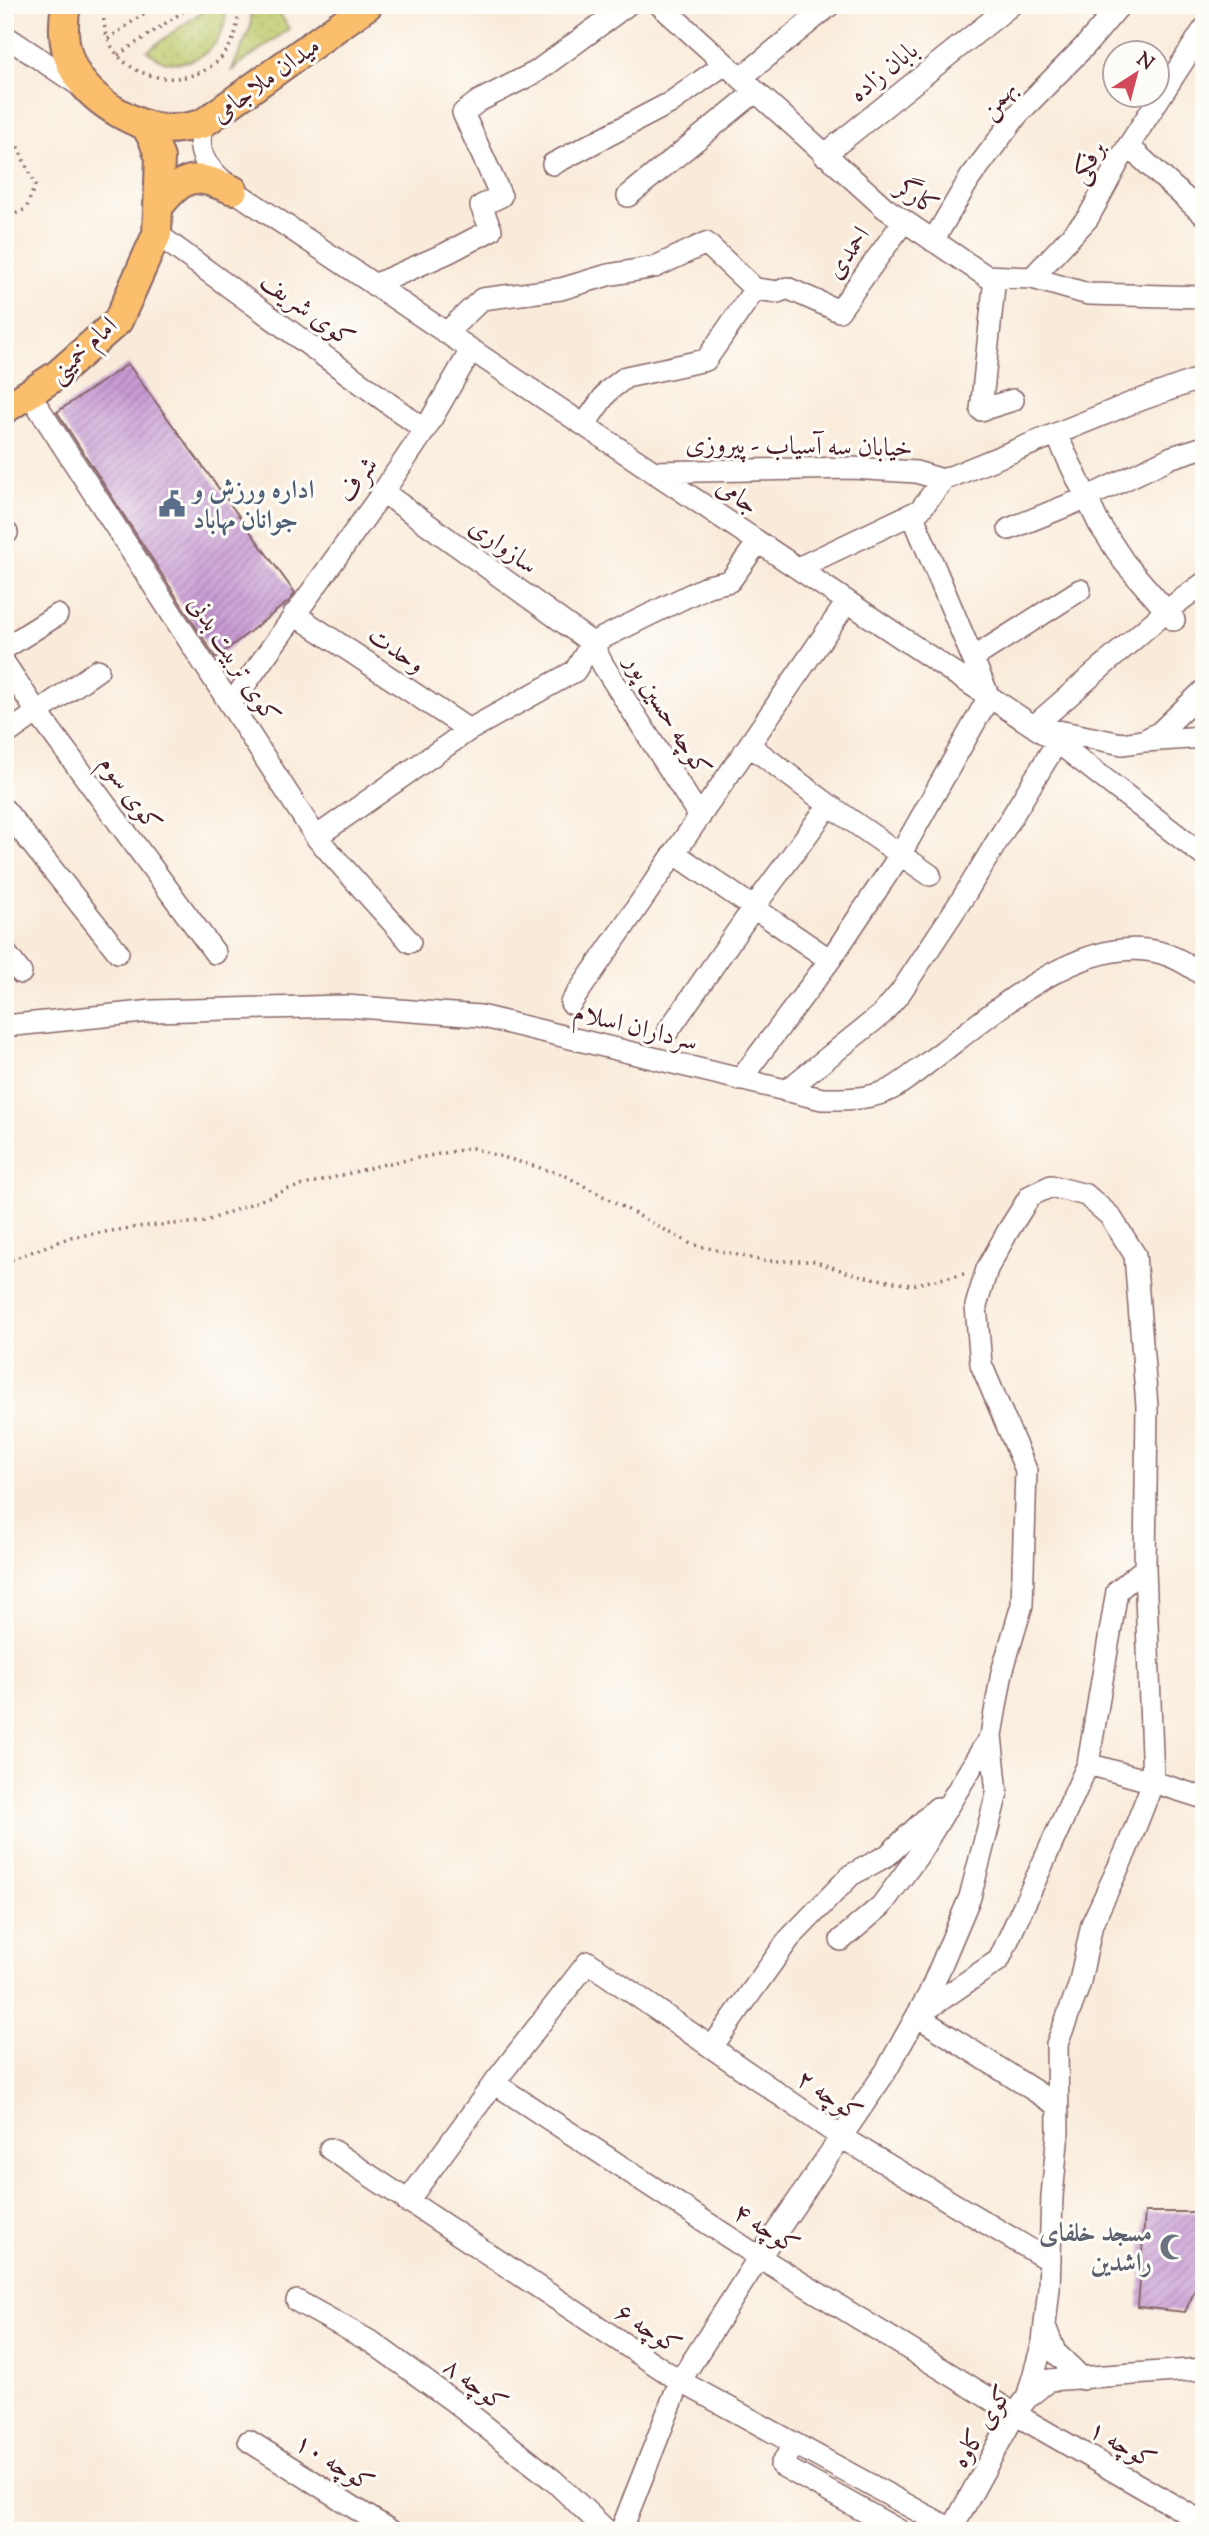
<svg xmlns="http://www.w3.org/2000/svg" width="1209" height="2536" viewBox="0 0 1209 2536" font-family="'Sorts Mill Goudy',Amiri,serif">
<defs>
<pattern id="grass-dots" width="8" height="8" patternUnits="userSpaceOnUse" patternTransform="scale(1.75)"><rect width="8" height="8" fill="#bdc96b"/><path d="M2 2h.1M6 6h.1" fill="none" stroke="#a4ac5d" stroke-width="1.8" stroke-linecap="round"/></pattern>
<pattern id="building-hatch" width="6" height="6" patternUnits="userSpaceOnUse" patternTransform="scale(1.75)"><rect width="6" height="6" fill="#c89bd4"/><path d="M-1 1l2-2M0 6l6-6M5 7l2-2" fill="none" stroke="#a47eac"/></pattern>
</defs>
<rect width="100%" height="100%" fill="#fdfcf7"/>
<filter id="ink" filterUnits="userSpaceOnUse"><feTurbulence type="fractalNoise" baseFrequency=".0143" numOctaves="2"/><feDisplacementMap in="SourceGraphic" scale="14" xChannelSelector="R" yChannelSelector="G"/><feConvolveMatrix kernelMatrix="1 2 1 2 8 2 1 2 1" color-interpolation-filters="sRGB"/></filter>
<filter id="wash" filterUnits="userSpaceOnUse"><feTurbulence type="fractalNoise" baseFrequency=".00686" numOctaves="4" result="noise"/><feDisplacementMap in="SourceGraphic" scale="28" xChannelSelector="R" yChannelSelector="G"/><feGaussianBlur stdDeviation="1.57" result="paint"/><feColorMatrix in="noise" values="0 0 0 0 0 0 0 0 0 0 0 0 0 0 0 0 0 1.4 0 .05"/><feComposite in="paint" operator="in"/></filter>
<g filter="url(#wash)">
<rect width="100%" height="100%" fill="#f9ebda"/>
<!-- grass -->
<path fill="url(#grass-dots)" stroke="#84744b" stroke-width="2" d="M211,5h14c6,33 -25,63 -58,57 -7,-1 -14,-7 -20,-11z
M251,5h24l14,24 -57,41 19,-44z"/>
<g id="blocks">
<!-- building -->
<path fill="url(#building-hatch)" d="M128,364l167,229 -6,8 -73,57 -159,-246z
M1145,2212h59v69h-5l-14,31 -47,-5z"/>
</g>
</g>
<g filter="url(#ink)">
<use href="#blocks" fill-opacity="0" stroke="#876668" stroke-width="2"/>
<g fill="none" stroke-linecap="round" stroke-linejoin="round">
<!-- minor casing -->
<g stroke="#876668" stroke-width="24">
<path id="minor" d="M5,5h1
M660,5l225,203 101,68 46,2 56,16 116,3
M5,36l77,51
M741,78l89,-73
M202,124c-7,35 7,45 31,66l824,552 147,114
M1128,146l76,69
M824,155l187,-150
M553,164l117,-61 55,-39
M628,196l127,-104
M157,234l268,196
M933,241l37,-63 48,-64 68,-69 34,-40
M995,277l-14,133 32,-10
M1032,278l56,-60 32,-59 84,-130
M374,285l73,-32 44,-23 -10,-24 20,-10 -38,-83 16,-12 57,-29 91,-67
M755,289l23,3 9,-4 52,23 65,-90
M446,333l36,-34 79,-10 47,-14 47,-8 51,-24 49,46 -49,71 -80,17 -18,14 -24,34
M29,393l287,444 94,105
M1056,434l43,90 25,38 50,58
M653,472l199,-4 64,4 27,8
M383,492l209,151 11,22 97,152
M1009,529l77,-31 86,-41 32,-10
M5,535l2,-2
M798,568l122,-58 23,-30 186,-76 75,-27
M294,614l175,116
M5,648l52,-33
M973,658l107,-68
M5,664l32,48 178,241
M231,704l152,-212 42,-62 46,-80
M1034,726l132,-115 38,-28
M1043,728l79,16 21,-3 17,-9 44,-42
M5,735l93,-65
M1145,741l59,-4
M829,805l101,70
M5,810l113,142
M316,837l153,-107 106,-59 17,-28 116,-57 22,-5 28,-39
M674,853l156,107 -90,120
M5,952l16,21
M830,960l70,-105 89,-158 -77,-183
M571,1003l178,-258
M5,1026l148,-15 192,-5 135,10 342,83c25,0 50,1 73,-12 16,-10 32,-24 47,-35 54,-42 132,-110 204,-102 22,2 41,13 58,26
M668,1031l86,-124 75,-102 -80,-60 98,-143
M786,1091l96,-77 18,-21 64,-97 93,-154
M841,1940l40,-34 36,-49 74,-122 11,-63 20,-67 4,-135 -45,-106 -5,-58 11,-37 21,-38 22,-35 21,-10 35,9 24,21 25,39 12,151 -2,162 8,214 -65,-18
M712,2047l77,-108 62,-64 37,-20 49,-47
M494,2083l265,174 256,157 189,109
M1057,2105l-140,-89 82,-56 89,-196 29,-173 28,-23
M330,2149l350,232 271,148
M407,2202l87,-119 94,-121 253,175 209,124
M297,2301l76,42 80,58 100,79 54,51
M1045,2326l10,26 28,27
M1027,2398l16,-56 6,-54 3,-92 6,-64 -1,-88 22,-58 13,-62 34,-73 27,-69 51,16
M249,2441l142,90
M794,2445l-13,20 119,66
M621,2531l59,-150 74,-116 132,-194 43,-77 41,-97 27,-104 -6,-58
M951,2531l64,-117 12,-16 22,-18 155,-11"/>
</g>
<!-- major casing -->
<g stroke="#876668" stroke-width="32">
<path id="major" d="M66,5c-9,50 11,84 53,108 14,8 29,15 46,16 13,0 25,-2 37,-5l166,-119
M160,205c27,-33 36,-30 73,-15
M5,409l52,-34 61,-54 39,-87 3,-76 -7,-19 -8,-14"/>
</g>
<!-- path -->
<path stroke="#876668" stroke-width="3.5" stroke-dasharray="2 5" stroke-linecap="butt" d="M104,5c-10,95 140,100 134,0
M108,39l48,-34
M118,55l75,-50
M5,130l11,13 19,42 -9,24 -21,9
M5,1262l66,-25 74,-11 59,-4 85,-33 96,-25 87,-16 92,27 127,69 72,17h50l43,14 55,10 53,-11"/>
<!-- minor -->
<use href="#minor" stroke="#fff" stroke-width="21"/>
<!-- major -->
<use href="#major" stroke="#fabe6d" stroke-width="28"/>
</g>
</g>
<!-- icons -->
<defs>
<g id="civic-bare" transform="scale(2.1)"><path d="M-.6-6.5H3V-4.5H.6V-3L4-1V1h2V6H-6V1h2V-1L-.6-3ZM-1.2 2.5V6h2.4V2.5Z" fill="#5c6f8a" stroke="#fdfcf7" stroke-width="2.5" paint-order="stroke"/></g>
<g id="mosque-bare" transform="scale(2.1)"><path d="M3.5-4.9A6 6 0 1 0 3.5 4.9A5 5 0 1 1 3.5-4.9Z" fill="#6b7280" stroke="#fdfcf7" stroke-width="2.5" paint-order="stroke"/></g>
</defs>
<g fill-rule="evenodd">
<use href="#civic-bare" x="172" y="504"/>
<use href="#mosque-bare" x="1173" y="2247"/>
</g>
<g text-anchor="middle" stroke-width="6" stroke-linejoin="round" paint-order="stroke">
<!-- street labels -->
<g font-size="26" fill="#4a1f2b" stroke="#fdfcf7">
<text transform="translate(883 71) rotate(-39)" y="9">بابان زاده</text>
<text transform="translate(265 79) rotate(-36)" y="9">میدان ملاجامی</text>
<text transform="translate(997 99) rotate(-50)" y="9">بهمن</text>
<text transform="translate(1087 162) rotate(-61)" y="9">برفکی</text>
<text transform="translate(918 196) rotate(35)" y="9">کارگر</text>
<text transform="translate(847 252) rotate(-55)" y="9">احمدی</text>
<text transform="translate(308 309) rotate(36)" y="9">کوی شریف</text>
<text transform="translate(82 349) rotate(-43)" y="9">امام خمینی</text>
<text transform="translate(799 445) rotate(1)" y="9">خیابان سه آسیاب - پیروزی</text>
<text transform="translate(357 479) rotate(-55)" y="9">شرف</text>
<text transform="translate(738 495) rotate(34)" y="9">جامی</text>
<text transform="translate(504 545) rotate(36)" y="9">سازواری</text>
<text transform="translate(397 649) rotate(34)" y="9">وحدت</text>
<text transform="translate(235 659) rotate(57)" y="9">کوی تربیت بدنی</text>
<text transform="translate(669 715) rotate(58)" y="9">کوچه حسین پور</text>
<text transform="translate(131 793) rotate(54)" y="9">کوی سوم</text>
<text transform="translate(636 1026) rotate(14)" y="9">سرداران اسلام</text>
<text transform="translate(830 2095) rotate(34)" y="9">کوچه ۲</text>
<text transform="translate(767 2228) rotate(33)" y="9">کوچه ۴</text>
<text transform="translate(649 2328) rotate(33)" y="9">کوچه ۶</text>
<text transform="translate(476 2384) rotate(37)" y="9">کوچه ۸</text>
<text transform="translate(981 2426) rotate(-58)" y="9">کوی کاوه</text>
<text transform="translate(1123 2444) rotate(30)" y="9">کوچه ۱</text>
<text transform="translate(335 2462) rotate(32)" y="9">کوچه ۱۰</text>
</g>
<!-- service labels -->
<g font-size="26" font-weight="bold" fill="#4e5e75" stroke="#fdfcf7" text-anchor="start">
<text x="193" y="498">اداره ورزش و<tspan x="193" dy="30">جوانان مهاباد</tspan></text>
</g>
<!-- worship labels -->
<g font-size="26" font-weight="bold" fill="#5b616d" stroke="#fdfcf7" text-anchor="end">
<text x="1152" y="2241">مسجد خلفای<tspan x="1152" dy="30">راشدین</tspan></text>
</g>
</g>
<!-- margin -->
<rect width="1209" height="2536" fill="none" stroke="#fdfcf7" stroke-width="28"/>
<!-- north arrow -->
<g transform="translate(1136 74) rotate(36)"><circle r="33" fill="#fdfcf7" stroke="#b5a4a5" stroke-width="2"/>
<path d="M0-5L12 26L0 18L-12 26Z" fill="#d1495b"/>
<text y="-10" font-size="19" font-weight="bold" text-anchor="middle" fill="#4a1f2b">N</text>
</g>
</svg>
